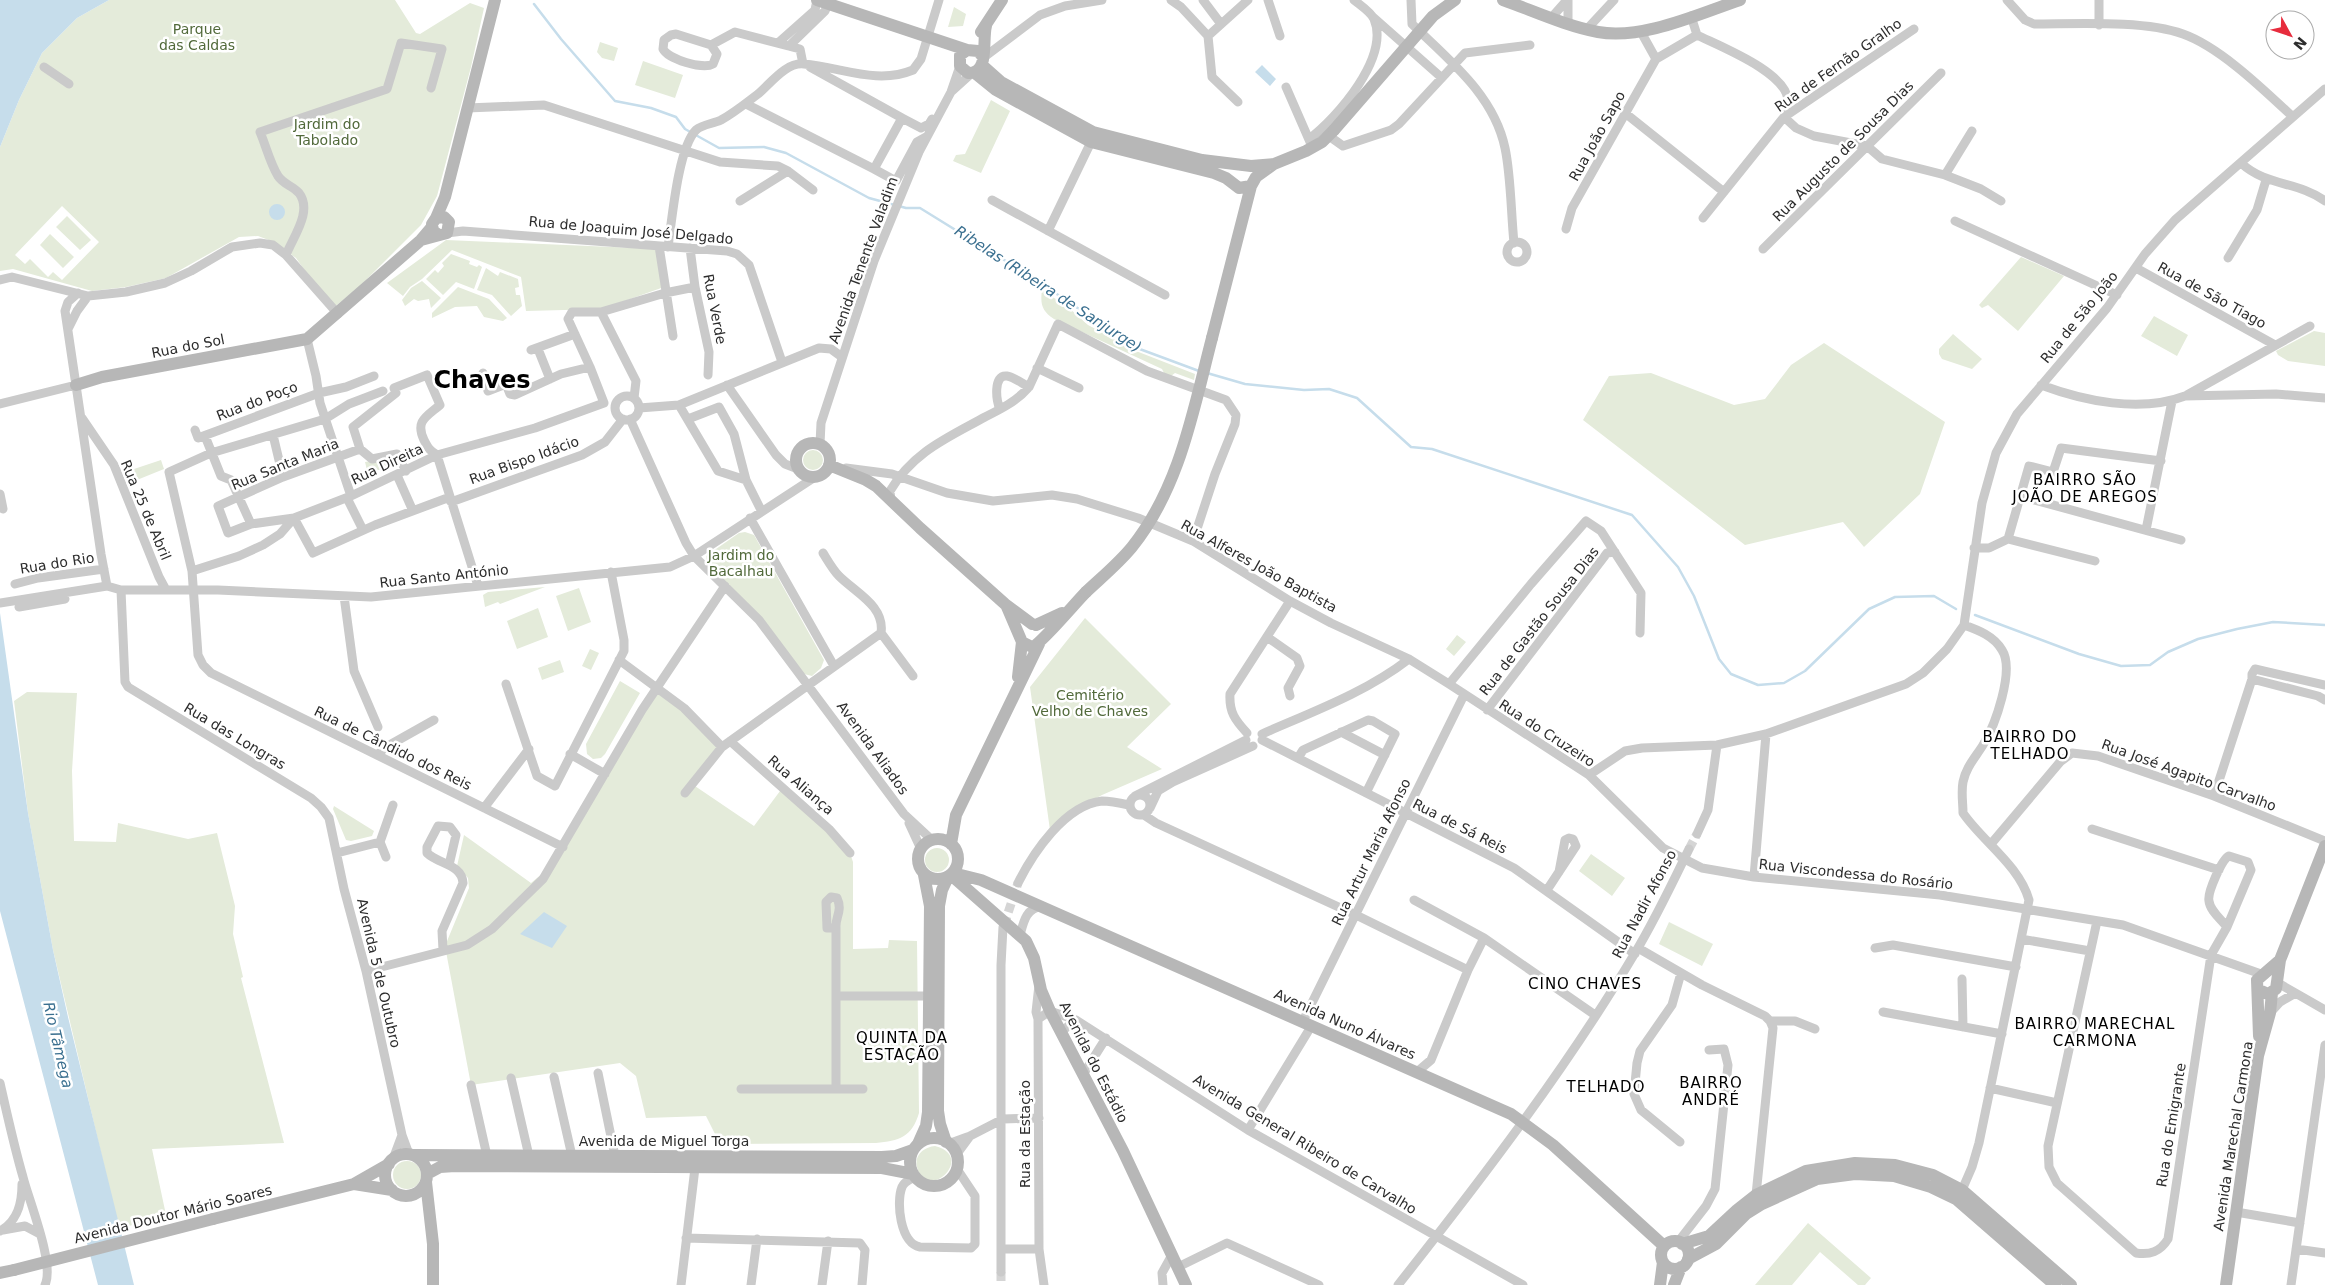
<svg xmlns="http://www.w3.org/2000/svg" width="2325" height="1285" viewBox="0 0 2325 1285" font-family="'DejaVu Sans',sans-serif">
<rect width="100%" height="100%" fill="#fff"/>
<!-- green -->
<path fill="#e4ebda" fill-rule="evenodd" d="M109,0h286l21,33 4,1 50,-31 14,5 -13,59 -34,129 -16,29 -61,61 -28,23 -36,-51 -22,-16 -16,-6 -19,1 -73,41 -40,9 -34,4 -79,-22 -13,2v-124l19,-47 23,-47 35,-35zM62,206l37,36 -37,38 -9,-8 -5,5 -18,-18 -5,5 -10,-9z
M954,7l12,7 -3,12 -15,1z
M600,42l18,6 -4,13 -12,-3 -5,-6z
M643,61l40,14 -8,23 -40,-13z
M991,100l19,11 -29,62 -28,-12 3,-6 9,-1z
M67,216l24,24 -11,10 -24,-23z
M50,234l24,23 -11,11 -23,-23z
M446,240l213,9 5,38 -62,22 -76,2 -5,-34 -69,-27 -30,29 -12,8 -7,9 -16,-13z
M451,254l19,7 -1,3 8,3 2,-2 3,2 -8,22 -18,-7 -13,13 -17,-16 9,-9 3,3 6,-7 -2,-3z
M2021,257l43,19 -46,55 -30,-26 -6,3 -3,-3z
M486,268l12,8 2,-4 18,7 1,8 -4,1 1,7h4l2,11 -11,10 -19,-21 -15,-5z
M422,281l19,17 -10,10 -2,-9 -11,2 -4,-2 -9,7 -3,-6 9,-12z
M458,287l31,12 18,19 -4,3 -19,-4 -7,-11 -22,1 -23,11v-5z
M1042,290l26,17 20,18 29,15 19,11 59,23 -1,6 -19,-7 -4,3 -7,-3 -2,-4 -108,-50c-12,-8 -14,-15 -12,-29z
M2154,316l34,19 -11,21 -36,-20z
M2314,331l11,2v33l-37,-5 -10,-6 -2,-4z
M1953,334l29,25 -10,10 -30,-10 -3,-5v-5z
M1824,343l121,79 -25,72 -56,53 -21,-25 -98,23 -162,-125 26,-44 42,-3 83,32 31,-6 26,-34z
M803 460a10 10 0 1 1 20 0a10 10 0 1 1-20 0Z
M387,458l2,8 -21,8 -3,-12z
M161,460l3,9 -32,13 -3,-6 5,-7z
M745,532l9,3 70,125 -3,8 -9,8 -8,-2 -97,-108 -1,-10 33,-23z
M545,587l-45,17 -2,-2 -13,5 -2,-12 5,-3z
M579,588l12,34 -23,9 -12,-35z
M538,608l10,29 -31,12 -10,-28z
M1085,618l86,86 -44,43 35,22 -60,26 -31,17 -21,18 -20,-143z
M1457,635l9,7 -12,14 -8,-7z
M590,649l9,4 -8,17 -9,-4z
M560,660l4,12 -22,8 -4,-12z
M620,681l20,12 -35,61 -4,4 -8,1 -6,-5 -1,-10z
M658,688l61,56 -27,40 62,42 29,-39 67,66 3,9v87l35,-1 1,-8 28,1 2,172c-7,24 -20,28 -43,30l-156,1 -14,-28 -60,2 -10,-42 -16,-13 -149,22 -26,-139 24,-58 -1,-10 -11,-12 7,-31 67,48 25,-21z
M27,692l50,1 -5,78 2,70 42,1 2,-19 70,16 29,-6 18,73 -2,28 10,43 -2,1 43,165 -132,6 14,66 -47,14 -66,-279 -25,-137 -14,-112z
M334,806l40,25 -2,5 -21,5 -5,-1 -13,-31z
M925 860a12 12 0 1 1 24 0a12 12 0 1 1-24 0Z
M1591,854l34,24 -13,18 -33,-25z
M1669,922l44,22 -11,22 -43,-22z
M935,1146c42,11 -9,58 -18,21 -3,-12 7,-20 18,-21z
M393 1175a14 14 0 1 1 28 0a14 14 0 1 1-28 0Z
M1808,1223l63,55 -6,7h-7l-38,-33 -28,33h-37z"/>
<!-- water -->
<path fill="#c6ddeb" d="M0,0h109l-32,18 -35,35 -23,47 -19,47z
M1262,65l14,14 -6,7 -15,-14z
M269 212a8 8 0 1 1 16 0a8 8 0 1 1-16 0Z
M0,613l28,200 25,137 15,67 66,268h-36l-98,-374z
M544,912l23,14 -15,22 -32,-14z"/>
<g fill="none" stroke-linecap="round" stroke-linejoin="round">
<!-- stream -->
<path stroke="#c6ddeb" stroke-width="2.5" d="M534,4l27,35 54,62 36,7 25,9 9,12 34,19 45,-1 22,6 83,45 37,10h14l110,68 107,72 62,23
M1207,373l38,11 59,6 25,-1 28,9 54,49 21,2 200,66 46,52 16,29 25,63 12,15 27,11 26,-2 21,-12 64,-62 26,-12 39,-1 22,13
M1975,615l104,39 42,12 29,-1 18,-13 30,-13 39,-10 36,-7 52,3"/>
<!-- street-tunnel -->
<path stroke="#d5d5d5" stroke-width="9" stroke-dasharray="9 4.5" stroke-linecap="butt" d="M1689,849l8,-15
M1004,925l14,-42
M1001,1272v13"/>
<!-- street -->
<path stroke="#cacaca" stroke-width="9" d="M1171,0l10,7 27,29
M1203,0l18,24
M1268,0l12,36
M1411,0l1,24c37,36 82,71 93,124 6,28 6,66 9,95
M2007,0l18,20 9,4c42,0 110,-4 149,10 37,13 81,56 110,83
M1691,16l6,19c22,11 92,38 91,67 0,5 -3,11 -4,15l12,11 18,8 53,10 15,13 63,16 36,14 20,12
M1373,17l69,61
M1552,17l15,-17
M1568,23v-23
M2099,25v-25
M1587,29l27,-29
M1641,32l15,27 41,-24
M676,34l35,11 6,9 -4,10c-10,6 -45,-5 -50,-15l1,-9 7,-5z
M1208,36l4,41 26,25
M1208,36l40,-36
M779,42l36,-32 2,-10
M711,45l24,-13 65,17 3,15
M789,46l36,-35 3,-7
M983,58l57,-43 25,-9 37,-6
M44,67l25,17
M810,67l92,51
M1286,87l24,55
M951,92l21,-19
M746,104l128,65
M467,108l77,-3 176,57 58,4 10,5 25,19
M1625,113l99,79
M1329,136l14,10 48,-16 8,-6 66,-71 65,-8
M926,137l-9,5 -21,39 -22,-12 28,-51 19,10 8,-4 3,-5
M1309,139c29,-22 81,-82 65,-120 -3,-7 -14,-14 -20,-19
M2241,163c26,24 57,18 84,38
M1945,175l27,-44
M992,200l173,95
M740,201l48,-30
M1703,218l81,-101 130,-88
M1955,221l162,74
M1566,229l6,-21 84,-149
M1048,231l43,-89
M447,233l16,-2 264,20 10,3 12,11 33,97
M1507 252a10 10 0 1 1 20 0a10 10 0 1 1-20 0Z
M659,246l14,90
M668,247c4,-27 10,-99 28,-117 7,-6 17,-6 25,-10 13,-7 25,-17 37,-26 13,-11 28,-32 46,-30 37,3 73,21 109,6l8,-11 18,-59
M690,248l5,39 14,65 -1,23
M1763,249l178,-176
M286,255c7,-18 27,-44 13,-62 -6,-7 -16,-9 -21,-17 -8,-13 -12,-30 -18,-44l127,-43 14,-46 41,6 -11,39
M2228,258l29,-48 9,-30
M2136,268l139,77
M0,280l12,-3 76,19 38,-4 39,-9 26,-12 41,-24 28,-4 13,2 13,10 52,59
M78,293l-10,9 -3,9 36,243 6,32
M601,312l35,69 -2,17
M68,329l9,-18 11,-15
M307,339l9,37 4,27 31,93
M538,349l12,30
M531,350l44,-16
M1037,368l42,20
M483,373l5,18 18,-7 4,10 5,1 46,-21 29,-7
M727,385l49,70 9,9 13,5
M2041,385c43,16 99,28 144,11l91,-2 49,4
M383,391l-34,13 -24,15 -114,34 -42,19 23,99 6,84 5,10 8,8 352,174
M2187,395l123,-69
M615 408a12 12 0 1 1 24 0a12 12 0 1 1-24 0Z
M604,403l-14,-36 -22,-48 4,-7h29l64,-19 30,-6
M0,404l76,-19
M679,405l39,66 28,9
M639,408l40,-3 140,-57 12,1 11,8
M1000,409c-4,-7 -7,-35 7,-33 7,1 16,8 22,11
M82,418l32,47 45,112 7,13
M630,419l56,124 8,13 65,64 145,194 28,26
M688,419l31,-12 15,27 12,46 15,30
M195,430l3,8 121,-45 27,-6 28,-11
M273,435l10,42
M205,436l16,40 10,4 20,44
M820,444l1,-21 53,-162 45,-109 32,-60 9,-26
M360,449l-7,-22 43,-34 -2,-5 33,-13 13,30c-14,12 -25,16 -16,35 4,8 6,11 13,15l41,131
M846,468l46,6 55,19 46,8 59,-6 25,4 61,19 55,23 97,60 41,22 78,36 40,25 140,91 74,73 39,20 52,9 186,18 183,30 138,49
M406,471l-9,-17 -25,5 -12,-10 -77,28 -65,29 10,27 23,-9 43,-6 19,35 62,-28 75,-28
M397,475l16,36
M0,494l3,15
M2020,496l161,44
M347,498l16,32
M891,501l-1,-10c23,-39 57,-53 95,-74 16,-8 32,-16 44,-30l29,-63 89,47 79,29 10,15 -1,9 -20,50 -22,67
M451,502l131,-47 23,-13 18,-23
M750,518l84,148
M2146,530l26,-129
M2008,539l87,22
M1974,548h15l19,-9 21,-73 24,6 8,-24 100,13
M823,553c5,8 10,17 16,23 17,17 46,30 42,57
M192,571l47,-15 24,-11 17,-11 14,-16 57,-22 86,-41 98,-27 69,-25
M15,584l23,-6 66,-9
M121,590l4,92 3,5 183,111 10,9 8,11 15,71 22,82 36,164 7,19
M344,596l10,75 24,56
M0,603l107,-17 14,4h97l153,7 299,-30 24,-11 121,-79
M19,607l46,-8
M881,633l32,43
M1267,637l30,21 3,8 -12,22 2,8
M619,660l65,48 38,39
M506,684l31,92 18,10 69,-135v-11l-13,-68
M1449,684l82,-100 55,-63 15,10 40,62 -1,40
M2325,685l-70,-16 -3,5v5l66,17 7,4
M1487,710l120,-157 8,-1
M1341,732l44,23
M1247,733c-12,-13 -18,-21 -17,-39l60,-93
M1262,734c50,-22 103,-41 147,-75
M1262,740l252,128 121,86
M730,741l99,88 21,24
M570,754l35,20
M377,755l9,-8 48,-27
M1298,758l5,-8 65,-30 5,1 22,13 -29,59
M1589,775l36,-24 17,-3 75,-3 49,-11 140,-50 17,-11 24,-24 17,-24 18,-122 14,-50 21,-39 90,-106 38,-54 30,-34 150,-131
M685,793l37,-46 159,-114
M1130 805a10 10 0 1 1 20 0a10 10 0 1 1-20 0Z
M1135,796l111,-56
M2214,796l38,-117
M484,808l45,-59
M1150,808l8,-17 15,-9 80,-36
M1144,815l12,8 200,92 112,55
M909,823l12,26
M2092,829l127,41
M1697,834l11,-24 9,-65
M380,842l6,15
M1991,844l69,-82 12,-9 26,3 116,40 111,45
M337,853l43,-11 13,-37
M1754,877l12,-143
M1018,883c15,-30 47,-78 84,-82 9,0 18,2 27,4
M1547,890l29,-44 -3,-7 -4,-1 -4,2 -6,32
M1414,900l70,38 111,77
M2097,921l-49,225 1,21 8,16 79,70c14,2 24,-1 32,-14l43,-284 16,-28 24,-57 -3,-8 -19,-6c-7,3 -22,37 -20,45 1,10 12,18 18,26
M836,928h-9l-1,-26 5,-5 6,1c6,13 -2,19 -1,30v161
M1020,935c4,-15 6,-26 22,-29
M2021,939l69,12
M1638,948l64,37 63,31 5,5h25l20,8
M1875,948l18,-3 123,22
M443,950l-1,-19 21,-48c-1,-19 -25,-19 -36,-30v-6l11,-21 12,1 6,8 -7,30
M366,971l101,-26 25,-16 51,-50 99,-169 83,-124
M1962,979l1,48
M2278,983l47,27
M1039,985l-3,27 2,7 1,230
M836,996h93
M1883,1012l119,22
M2270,1013l10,-11 12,-7
M1038,1019l12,-8 26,9 172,110 275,155
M1303,1021l161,-326
M1062,1031l14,-11
M1417,1072l14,-12 37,-90 16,-32
M598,1073l17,83
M1084,1073l22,-35
M554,1077l18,79
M511,1078l18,78
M0,1083c7,31 14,63 23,94 6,24 32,87 22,108
M471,1085l16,71
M1990,1088l67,15
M741,1089h122
M1248,1130l64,-105
M1680,1142l-39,-32 -7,-16 3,-31 3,-12 32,-46 9,-32
M948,1144l22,-8 33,-17 36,-1
M956,1155l14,-19
M393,1159l9,-24
M914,1177c-5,3 -10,5 -12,10 -6,15 -2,56 18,60l51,1 4,-4v-48l-18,-27
M1962,1190l10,-23 7,-24 50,-243c-10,-35 -46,-58 -66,-87 0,-10 -2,-21 0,-31 3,-15 12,-24 20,-37 12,-19 32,-75 19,-95 -8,-14 -24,-20 -38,-25
M1756,1195l17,-167 -3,-7
M2236,1212l64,11
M3,1230l22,-4 15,8
M0,1231c18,-10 22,-28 22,-47
M686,1238l174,5 5,7 -3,35
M1678,1242l28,-36 9,-17 13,-124 -4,-16 -15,1
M1001,1249h38l5,36
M2296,1249l29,4
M1178,1267l49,-24 92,42
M1001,1272v-307l2,-38
M681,1285l14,-117
M751,1285l6,-46
M822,1285l6,-44
M1163,1285l-1,-12 10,-18
M1398,1285c83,-105 168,-216 237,-332 20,-33 37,-69 54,-104
M2291,1285l34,-240"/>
<!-- secondary -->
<path stroke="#b7b7b7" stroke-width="12" d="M817,0l150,50
M1503,0c31,11 63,26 95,32 45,8 100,-18 142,-32
M981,32l21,-32
M983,57l-5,-6 -11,-1 -7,5v11l8,7c22,1 14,-32 18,-47
M983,66l18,16 92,50 109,28 49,6 23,-2 32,-13 16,-9 12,-12
M975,73l21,17 95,52 123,31 12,5 13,10 12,-2 5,-9 18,-13
M436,218l9,-21 50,-197
M421,240l26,-7 2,-11 -5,-5 -8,1 -4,6 1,7 6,4
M1212,338l39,-152
M76,385l26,-8 205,-38 114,-99 11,-13
M796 460a17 17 0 1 1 34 0a17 17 0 1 1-34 0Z
M829,465l37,15 10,6 44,42 85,76 27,20
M1007,607l15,35 10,5c8,-2 44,-45 54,-55
M1036,625l26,-12
M1018,677l4,-35
M918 859a20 20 0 1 1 40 0a20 20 0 1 1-40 0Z
M951,844l5,-29 83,-171
M953,873l28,7 530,234 42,31 111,101
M951,875l75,66 8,17 7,32 9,21 73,140 63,134
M2259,990l9,4 8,-5 4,-29 45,-114
M2259,1036l-2,-56 23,-20
M910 1162a24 24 0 1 1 48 0a24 24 0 1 1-48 0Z
M946,1142l-6,-18 -2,-13 1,-205 3,-16 6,-13
M918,1144l8,-18 2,-14 2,-206 -6,-31
M385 1175a21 21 0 1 1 42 0a21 21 0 1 1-42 0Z
M414,1155l468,2 14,-1 17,-6
M427,1174l13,-7 15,-1 427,2 31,6
M426,1182l7,62v41
M354,1184l38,6
M213,1219l141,-35 35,-20
M1661 1255a14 14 0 1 1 28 0a14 14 0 1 1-28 0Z
M1682,1244l27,-8 28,-26 19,-15 50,-24 49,-8 40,2 38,10 29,15 109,95
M1688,1259l28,-15 30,-30 16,-10 55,-25 38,-5 39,2 37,11 25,12 99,86
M0,1273l14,-3
M1660,1285l3,-23
M1674,1285l7,-18
M2226,1285l32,-229 12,-43 2,-20"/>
<!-- secondary-bridge -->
<path stroke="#b7b7b7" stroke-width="12" d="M1334,130l99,-114 22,-16
M1086,592c16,-15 33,-29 46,-45 48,-60 61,-136 80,-209
M14,1270l199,-51"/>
</g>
<g text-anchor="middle" stroke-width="5" stroke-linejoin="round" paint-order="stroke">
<!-- park labels -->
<g font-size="14" fill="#51693a" stroke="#fff">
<text x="197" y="34">Parque<tspan x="197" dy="16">das Caldas</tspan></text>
<text x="327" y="129">Jardim do<tspan x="327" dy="16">Tabolado</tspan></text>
<text x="741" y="560">Jardim do<tspan x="741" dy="16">Bacalhau</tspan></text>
<text x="1090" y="700">Cemitério<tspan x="1090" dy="16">Velho de Chaves</tspan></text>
</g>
<!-- street labels -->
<g font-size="14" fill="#2d2d2d" stroke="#fff">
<text transform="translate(1838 65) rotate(-35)" y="5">Rua de Fernão Gralho</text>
<text transform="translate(1597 136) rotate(-61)" y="5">Rua João Sapo</text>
<text transform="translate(1843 151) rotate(-45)" y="5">Rua Augusto de Sousa Dias</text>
<text transform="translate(631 230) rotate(5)" y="5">Rua de Joaquim José Delgado</text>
<text transform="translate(863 260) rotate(-70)" y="5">Avenida Tenente Valadim</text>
<text transform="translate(2212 295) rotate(29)" y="5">Rua de São Tiago</text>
<text transform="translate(715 309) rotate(79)" y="5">Rua Verde</text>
<text transform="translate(2079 317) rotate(-51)" y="5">Rua de São João</text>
<text transform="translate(188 346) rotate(-11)" y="5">Rua do Sol</text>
<text transform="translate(257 401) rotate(-21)" y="5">Rua do Poço</text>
<text transform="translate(524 460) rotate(-20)" y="5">Rua Bispo Idácio</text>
<text transform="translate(285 464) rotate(-22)" y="5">Rua Santa Maria</text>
<text transform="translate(387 464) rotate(-25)" y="5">Rua Direita</text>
<text transform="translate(146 510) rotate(67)" y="5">Rua 25 de Abril</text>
<text transform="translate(57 563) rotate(-9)" y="5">Rua do Rio</text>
<text transform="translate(1259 566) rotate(29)" y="5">Rua Alferes João Baptista</text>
<text transform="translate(444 576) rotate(-6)" y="5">Rua Santo António</text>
<text transform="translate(1539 621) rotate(-52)" y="5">Rua de Gastão Sousa Dias</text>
<text transform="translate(1547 733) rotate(33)" y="5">Rua do Cruzeiro</text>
<text transform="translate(235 736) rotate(31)" y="5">Rua das Longras</text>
<text transform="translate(393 748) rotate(26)" y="5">Rua de Cândido dos Reis</text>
<text transform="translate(873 748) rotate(54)" y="5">Avenida Aliados</text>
<text transform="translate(2189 775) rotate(20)" y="5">Rua José Agapito Carvalho</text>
<text transform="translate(801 785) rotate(41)" y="5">Rua Aliança</text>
<text transform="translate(1460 826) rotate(27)" y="5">Rua de Sá Reis</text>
<text transform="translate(1371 852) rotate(-64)" y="5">Rua Artur Maria Afonso</text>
<text transform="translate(1856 874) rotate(6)" y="5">Rua Viscondessa do Rosário</text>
<text transform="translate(1644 904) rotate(-62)" y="5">Rua Nadir Afonso</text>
<text transform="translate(379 973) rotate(77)" y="5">Avenida 5 de Outubro</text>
<text transform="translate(1345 1024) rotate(24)" y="5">Avenida Nuno Álvares</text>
<text transform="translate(1094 1062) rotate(63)" y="5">Avenida do Estádio</text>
<text transform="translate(2171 1125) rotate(-81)" y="5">Rua do Emigrante</text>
<text transform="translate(1025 1134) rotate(-90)" y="5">Rua da Estação</text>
<text transform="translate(2233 1136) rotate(-81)" y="5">Avenida Marechal Carmona</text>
<text x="664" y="1146">Avenida de Miguel Torga</text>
<text transform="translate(1305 1144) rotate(31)" y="5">Avenida General Ribeiro de Carvalho</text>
<text transform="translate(173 1214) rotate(-14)" y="5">Avenida Doutor Mário Soares</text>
</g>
<!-- water labels -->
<g font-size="15" font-style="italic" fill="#3b7090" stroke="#fff">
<text transform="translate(1048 289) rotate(33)" y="5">Ribelas (Ribeira de Sanjurge)</text>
<text transform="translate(58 1045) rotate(77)" y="5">Rio Tâmega</text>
</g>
<!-- neighbourhood labels -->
<g font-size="15" letter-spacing="1" fill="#000" stroke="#fff">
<text x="2085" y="485">BAIRRO SÃO<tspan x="2085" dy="17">JOÃO DE AREGOS</tspan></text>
<text x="2030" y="742">BAIRRO DO<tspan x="2030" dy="17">TELHADO</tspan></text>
<text x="1585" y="989">CINO CHAVES</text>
<text x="2095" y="1029">BAIRRO MARECHAL<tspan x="2095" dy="17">CARMONA</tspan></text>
<text x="902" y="1043">QUINTA DA<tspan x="902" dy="17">ESTAÇÃO</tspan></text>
<text x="1711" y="1088">BAIRRO<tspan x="1711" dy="17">ANDRÉ</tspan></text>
<text x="1606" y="1092">TELHADO</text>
</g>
<!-- town labels -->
<g font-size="24" font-weight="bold" fill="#000" stroke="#fff">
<text x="482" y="388">Chaves</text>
</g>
</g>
<!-- north arrow -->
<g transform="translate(2290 35) rotate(130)"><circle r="24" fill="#ffffff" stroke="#ababab"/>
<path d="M0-4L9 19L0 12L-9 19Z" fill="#e72c3d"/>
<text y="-8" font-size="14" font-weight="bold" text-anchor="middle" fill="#2d2d2d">N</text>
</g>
</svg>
